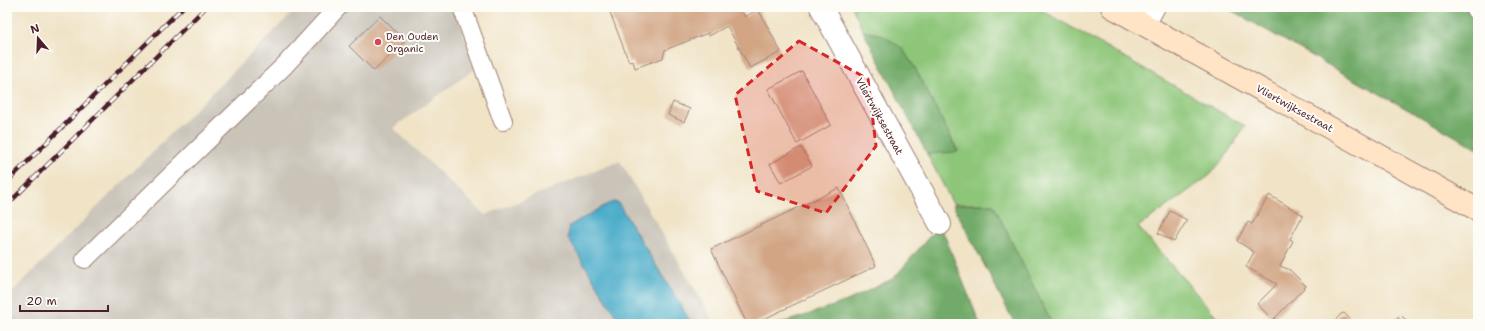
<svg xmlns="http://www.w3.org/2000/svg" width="1485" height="331" viewBox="0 0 1485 331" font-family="'Shantell Sans',sans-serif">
<rect width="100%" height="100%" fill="#fdfcf7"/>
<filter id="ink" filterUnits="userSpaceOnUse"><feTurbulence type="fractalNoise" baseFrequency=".025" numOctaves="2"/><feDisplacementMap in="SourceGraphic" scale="8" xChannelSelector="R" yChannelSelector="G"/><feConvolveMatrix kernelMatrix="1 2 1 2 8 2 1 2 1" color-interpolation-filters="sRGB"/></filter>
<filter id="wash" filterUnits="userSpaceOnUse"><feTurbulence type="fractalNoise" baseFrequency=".012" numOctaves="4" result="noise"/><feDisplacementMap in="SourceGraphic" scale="16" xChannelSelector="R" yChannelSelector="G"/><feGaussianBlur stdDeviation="0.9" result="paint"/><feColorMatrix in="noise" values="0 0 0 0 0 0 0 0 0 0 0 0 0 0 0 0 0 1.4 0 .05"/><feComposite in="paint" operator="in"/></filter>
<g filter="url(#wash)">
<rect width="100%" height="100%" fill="#f0e3c6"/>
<!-- industrial -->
<path fill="#c9c3b8" d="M298,7h157l20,62 -82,59 92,87 135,-54 95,163h-708v-27z"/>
<!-- green -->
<path fill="#8ec679" stroke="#6c7252" d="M852,7h184l209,119 -20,31 -16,19 -71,51 79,90 -9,7h-156l-59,-120h-40l-26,-50 31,-3 -43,-83 -13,-20 -20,-13 -19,-4z"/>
<!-- forest -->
<path fill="#72ab69" stroke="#5e654a" d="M1225,7h253v142z
M863,31l19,4 20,13 13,20 43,84 -31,2z
M993,204l59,120h-37l-62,-119z
M940,224l40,100h-203l24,-7 46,-16 47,-23z"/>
<!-- water -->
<path fill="#49acc9" stroke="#4a667a" d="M614,202l4,1 74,121h-71l-53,-86 1,-12 39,-22z"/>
<g id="blocks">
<!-- building -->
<path fill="#d2a685" d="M608,7h131l6,10 13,-8 23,43 -31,16 -23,-42 -18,10 -1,-3 -43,17 -2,8 -28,10 -2,-7 -4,1z
M380,16l25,25 -31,30 -25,-25z
M802,71l29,54 -34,19 -29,-55z
M673,102l17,7 -6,13 -16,-7z
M801,147l11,19 -31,17 -11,-19z
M839,188l37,78 -123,58h-6l-36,-75z
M1269,195l34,20 -13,24 3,2 -13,25 10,4 16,16 -33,34 -16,-16 20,-20 -31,-17 8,-15 -17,-11 11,-19 4,2z
M1170,211l17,9 -13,22 -16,-9z
M1344,313l11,11h-23l9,-10z
M1401,315l9,9h-18z"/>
</g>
</g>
<g filter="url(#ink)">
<use href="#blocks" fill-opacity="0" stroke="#9d8178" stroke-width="1"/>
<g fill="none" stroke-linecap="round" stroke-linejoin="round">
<!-- lane casing -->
<g stroke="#9d8178" stroke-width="20">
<path id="lane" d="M462,7l41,114
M1146,25l10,-18
M85,259l200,-194 53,-58"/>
</g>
<!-- street casing -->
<g stroke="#9d8178" stroke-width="24">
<path id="street" d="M821,7l119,217
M1476,7l2,3"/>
</g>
<!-- secondary casing -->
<g stroke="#9d8178" stroke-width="24">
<path id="secondary" d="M1112,7l366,203"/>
</g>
<!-- lane -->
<use href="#lane" stroke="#fff" stroke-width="18"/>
<!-- street -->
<use href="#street" stroke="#fff" stroke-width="22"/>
<!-- secondary -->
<use href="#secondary" stroke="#ffe4c6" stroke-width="22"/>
<!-- rail casing -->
<g stroke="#4a1f2b" stroke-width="4.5">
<path id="rail" d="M7,182l176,-175
M7,205l199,-198"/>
</g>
<!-- rail -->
<use href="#rail" stroke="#fdfcf7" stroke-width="3" stroke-dasharray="9" stroke-linecap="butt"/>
</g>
</g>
<!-- marked area -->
<path fill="#d62828" fill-opacity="0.2" stroke="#d62828" stroke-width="3" stroke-dasharray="8 5" stroke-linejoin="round" d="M799,41l69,38 8,67 -50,67 -69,-22 -22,-96z"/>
<!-- markers -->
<circle fill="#d1495b" stroke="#fdfcf7" stroke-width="1.5" cx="378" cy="42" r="4"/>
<g text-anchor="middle" stroke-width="4" stroke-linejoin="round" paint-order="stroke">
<!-- poi labels -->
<g font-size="10" fill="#4a1f2b" stroke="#fdfcf7" text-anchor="start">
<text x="386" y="40">Den Ouden<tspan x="386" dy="12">Organic</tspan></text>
</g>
<!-- street labels -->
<g font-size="10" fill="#4a1f2b" stroke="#fdfcf7">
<text transform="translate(1295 108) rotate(29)" y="4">Vliertwijksestraat</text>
<text transform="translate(880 116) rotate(61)" y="4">Vliertwijksestraat</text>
</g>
</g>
<!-- margin -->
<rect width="1485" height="331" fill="none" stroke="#fdfcf7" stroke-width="24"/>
<!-- north arrow -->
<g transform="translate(38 38) rotate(341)" stroke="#fdfcf7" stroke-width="3" paint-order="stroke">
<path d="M0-3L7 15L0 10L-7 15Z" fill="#4a1f2b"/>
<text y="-6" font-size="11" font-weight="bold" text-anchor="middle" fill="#4a1f2b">N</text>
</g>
<!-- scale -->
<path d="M20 305v6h88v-6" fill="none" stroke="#4a1f2b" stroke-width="2"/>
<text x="26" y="305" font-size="12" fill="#4a1f2b" stroke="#fdfcf7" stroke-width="3" paint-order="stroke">20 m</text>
</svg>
